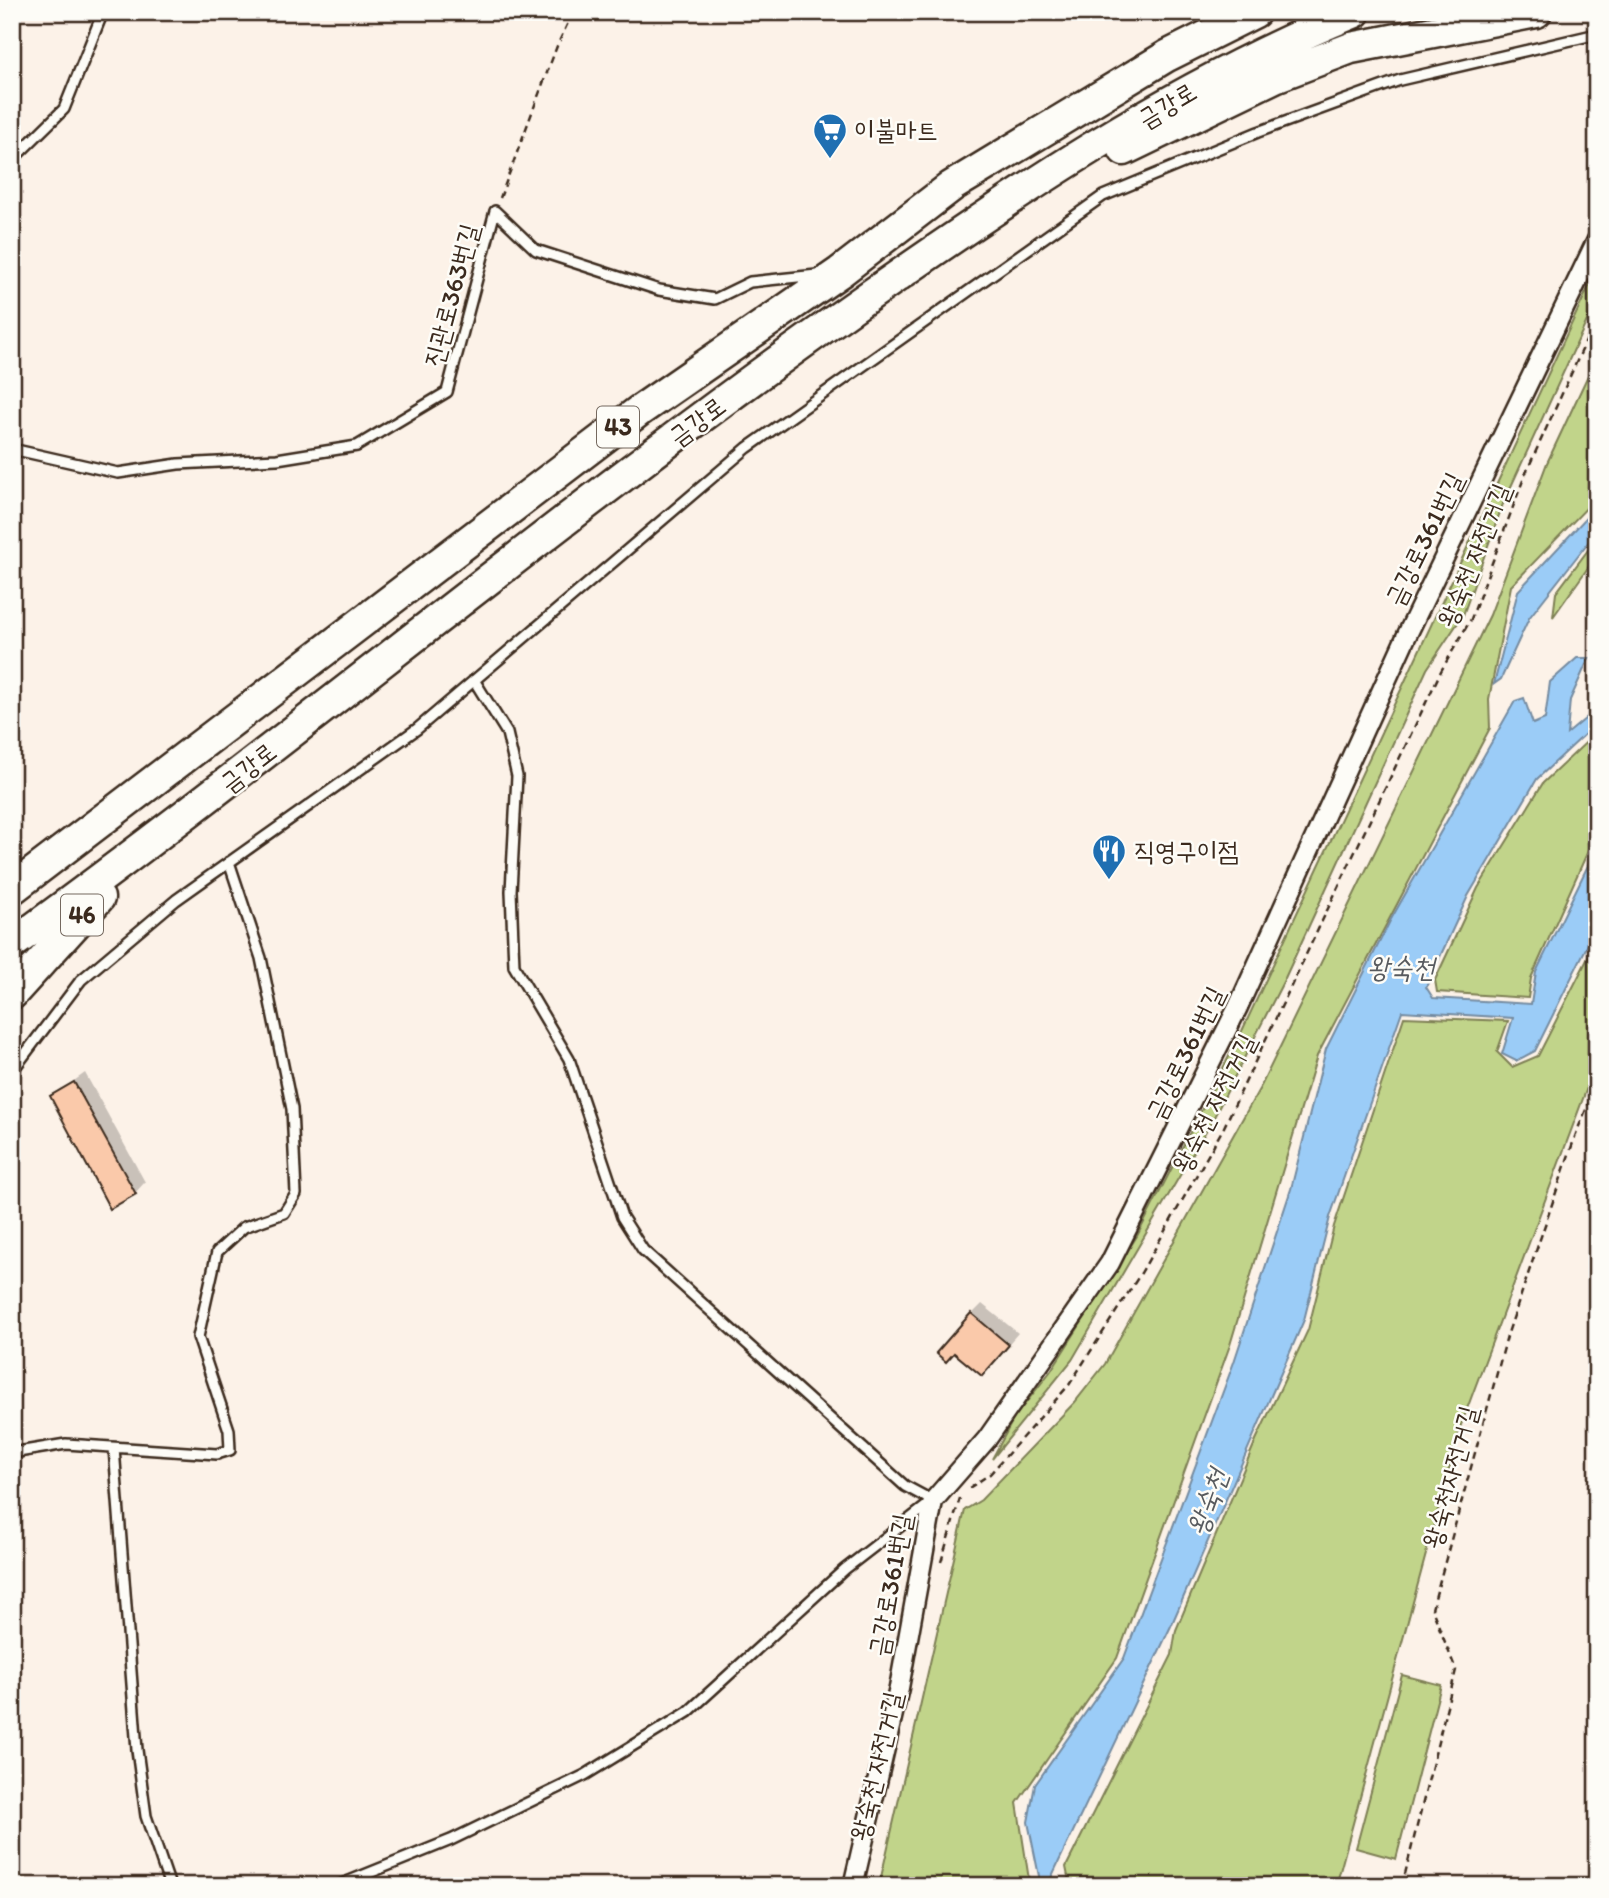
<svg xmlns="http://www.w3.org/2000/svg" width="1609" height="1898" viewBox="0 0 1609 1898" font-family="Itim,'Poor Story',sans-serif">
<rect width="100%" height="100%" fill="#fcf2e8"/>
<filter id="ink" filterUnits="userSpaceOnUse"><feTurbulence type="fractalNoise" baseFrequency=".0143" numOctaves="2"/><feDisplacementMap in="SourceGraphic" scale="14" xChannelSelector="R" yChannelSelector="G"/><feConvolveMatrix kernelMatrix="1 2 1 2 8 2 1 2 1" color-interpolation-filters="sRGB"/></filter>
<g filter="url(#ink)">
<!-- green -->
<path fill="#c1d48a" stroke="#7e7f54" stroke-width="2" d="M1597,269v30l-94,205 -40,111 -36,54 -142,309 -72,141 -141,241 -80,99 22,-41 36,-46 87,-136 105,-205z
M1597,356v141l-86,89 -22,113 1,29 -173,328 -87,289 -113,313 -100,145 13,83h-151l86,-376 16,-10 94,-98 30,-38 157,-280 228,-469 57,-152z
M1597,538v17l-44,62 3,-24z
M1597,732v99l-66,147 -3,20 -91,-6 -2,-12 43,-92 65,-105z
M1597,940v121l-136,364 -125,461h-266l-4,-19 106,-212 4,-25 80,-190 52,-110 26,-104 70,-209 104,4 -11,31 15,15 26,-11z
M1402,1675l39,10 -45,174 -40,-11z"/>
<!-- water -->
<path fill="#9bccf7" stroke="#758ba0" stroke-width="2" d="M1597,506v25l-68,87 -28,61 -7,5 24,-93z
M1577,658h12l-19,42 -3,34 30,-25v14l-60,56 -69,117 -42,91 7,11 98,6 5,-32 61,-125v79l-62,125 -19,10 -14,-7 11,-36 -111,-7 -72,206 -26,103 -133,306 -120,252 4,8h-14l-13,-64 7,-37 89,-127 110,-296 57,-173 35,-140 64,-128 125,-220 9,-3 9,26 12,-5 5,-37z"/>
<!-- shadow -->
<path fill="#0003" d="M85,1073l60,109 -10,11 -82,-97z
M982,1304l36,29 -26,30 -20,-49z"/>
<!-- building -->
<path fill="#fac9aa" stroke="#3b2a1e" stroke-width="2" d="M74,1082l62,112 -26,15 -60,-113z
M971,1313l38,32 -27,31 -28,-23 -8,9 -10,-9z"/>
<g fill="none" stroke-linecap="round" stroke-linejoin="round">
<!-- service casing -->
<g stroke="#3b2a1e" stroke-width="14">
<path id="service" d="M12,160l52,-51 39,-97
M12,449l106,24 60,-9 99,-5 80,-13 90,-54 48,-181 41,39 123,40 56,9 35,-17 67,-7
M12,1076l4,-10 65,-86 95,-80 241,-171 330,-281 356,-252 155,-64 142,-52 197,-46
M114,1448l23,302 9,66 24,70
M12,1453l54,-9 151,10 13,-4 -1,-20 -31,-93 19,-85 27,-25 40,-14 12,-19 -4,-85 -31,-151 -32,-96
M337,1886l114,-46 134,-65 103,-63 157,-143 88,-68 -28,-15 -262,-236 -21,-33 -53,-158 -55,-93 -3,-75 6,-115 -10,-43 -33,-53"/>
</g>
<!-- minor casing -->
<g stroke="#3b2a1e" stroke-width="23">
<path id="minor" d="M853,1886l46,-198 34,-187 54,-62 123,-176 128,-256 168,-370 191,-397"/>
</g>
<!-- trunk casing -->
<g stroke="#3b2a1e" stroke-width="35">
<path id="trunk" d="M1124,150l151,-73 76,-29 185,-36
M12,889l627,-478 201,-139 112,-86 215,-130 88,-44
M12,944c284,-207 553,-434 840,-636 159,-112 322,-223 503,-296
M12,994l87,-96"/>
</g>
<!-- path -->
<path stroke="#3b2a1e" stroke-width="2.5" stroke-dasharray="7 5" stroke-linecap="butt" d="M500,198l57,-152 16,-34
M969,1488l21,-14 79,-89 72,-112 83,-146 217,-456 30,-52 54,-144 72,-158
M941,1562l19,-64
M1402,1886l54,-216 -24,-61 76,-276 69,-202 20,-47"/>
<!-- service -->
<use href="#service" stroke="#fdfcf7" stroke-width="9"/>
<!-- minor -->
<use href="#minor" stroke="#fdfcf7" stroke-width="18"/>
<!-- trunk -->
<use href="#trunk" stroke="#fdfcf7" stroke-width="30"/>
</g>
</g>
<!-- icons -->
<defs>
<g id="supermarket-pin" transform="scale(1.75)"><path d="M0 17L-7.5 6A9.5 9.5 0 1 1 7.5 6Z" fill="#1f6fb2" stroke="#fdfcf7"/><path d="M-6-5.5h2.5l.6 2H6L4.5 2H-2.5L-4.4-4H-6ZM-1.5 3.2a1.3 1.3 0 1 0 .1 0ZM3 3.2a1.3 1.3 0 1 0 .1 0Z" fill="#fff"/></g>
<g id="restaurant-pin" transform="scale(1.75)"><path d="M0 17L-7.5 6A9.5 9.5 0 1 1 7.5 6Z" fill="#1f6fb2" stroke="#fdfcf7"/><path d="M-5-6h1v4h1v-4h1v4h1v-4h1v5L-1.5 .5V6h-2V.5L-5-1ZM5-6V6H3V1.5H1.5Q1.5-4 5-6Z" fill="#fff"/></g>
</defs>
<g fill-rule="evenodd">
<use href="#supermarket-pin" x="830" y="130"/>
<use href="#restaurant-pin" x="1109" y="851"/>
</g>
<g text-anchor="middle" stroke-width="5" stroke-linejoin="round" paint-order="stroke">
<!-- shield labels -->
<g fill="#fdfcf7" stroke="#75695f" stroke-width="2">
<rect x="597" y="406.5" width="42" height="41" rx="5"/>
<rect x="61" y="894.5" width="42" height="41" rx="5"/>
</g>
<g font-size="24" font-weight="bold" fill="#3b2a1e">
<text x="618" y="435">43</text>
<text x="82" y="923">46</text>
</g>
<!-- street labels -->
<g font-size="26" fill="#3b2a1e" stroke="#fdfcf7">
<text transform="translate(1167 105) rotate(-31)" y="9">금강로</text>
<text transform="translate(451 295) rotate(-75)" y="9">진관로363번길</text>
<text transform="translate(697 421) rotate(-37)" y="9">금강로</text>
<text transform="translate(1424 539) rotate(-64)" y="9">금강로361번길</text>
<text transform="translate(1474 555) rotate(-68)" y="9">왕숙천 자전거길</text>
<text transform="translate(248 767) rotate(-38)" y="9">금강로</text>
<text transform="translate(1185 1053) rotate(-64)" y="9">금강로361번길</text>
<text transform="translate(1214 1103) rotate(-63)" y="9">왕숙천 자전거길</text>
<text transform="translate(1450 1477) rotate(-75)" y="9">왕숙천자전거길</text>
<text transform="translate(890 1585) rotate(-80)" y="9">금강로361번길</text>
<text transform="translate(876 1766) rotate(-77)" y="9">왕숙천 자전거길</text>
</g>
<!-- poi labels -->
<g font-size="26" fill="#3b2a1e" stroke="#fdfcf7" text-anchor="start">
<text x="854" y="139">이불마트</text>
<text x="1134" y="860">직영구이점</text>
</g>
<!-- water labels -->
<g font-size="28" font-style="italic" fill="#585b5f" stroke="#fdfcf7">
<text x="1401" y="977">왕숙천</text>
<text transform="translate(1207 1502) rotate(-70)" y="10">왕숙천</text>
</g>
</g>
<!-- margin -->
<rect width="1609" height="1898" fill="none" stroke="#fdfcf7" stroke-width="42"/>
<rect x="21" y="21" width="1567" height="1856" fill="none" stroke="#3b2a1e" stroke-width="2.5" filter="url(#ink)"/>
</svg>
